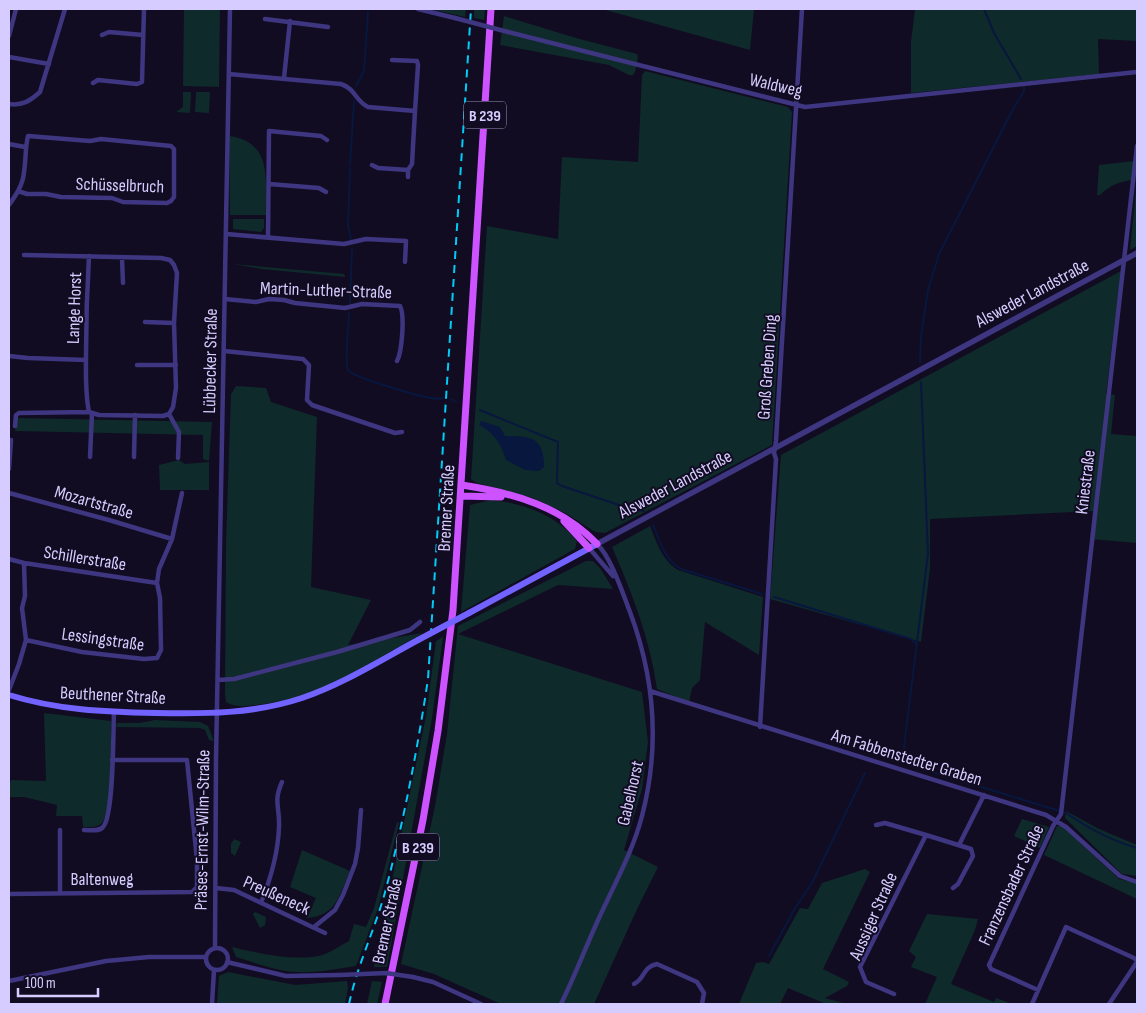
<svg xmlns="http://www.w3.org/2000/svg" width="1146" height="1013" viewBox="0 0 1146 1013" font-family="'Sofia Sans Condensed',sans-serif">
<rect width="100%" height="100%" fill="#110c21"/>
<!-- green -->
<path fill="#0f2a2b" d="M184,9h36l-1,78 -36,-1z
M430,9h36l-1,8z
M474,9h11l-1,11 -10,-2z
M602,9h152l-4,41z
M915,9h222v32l-39,-2 1,35 -188,19v-51z
M504,16l72,22 61,16 1,3 -3,15 -2,3h-4l-20,-10 -109,-20z
M645,71l143,36 4,5 -20,333 -167,88 -10,-1 -28,-18 -34,-16 -56,-15 -6,-4 16,-253 71,13 4,-82 76,5 4,-87z
M183,92h8l-1,21 -14,-1 7,-5z
M196,92h14l-1,21 -14,-1z
M229,136c45,6 36,45 37,79h-36z
M1134,161l-2,19c-13,2 -22,5 -32,15h-3l2,-30z
M1137,181v65l-7,4z
M233,219h31v9l-3,4 -28,-3z
M233,264l111,10 1,2v1l-83,-8z
M1121,271l-15,123 9,1 -4,39 26,2v107l-47,-4 3,-28 -163,8v49l-9,74 -151,-43 11,-144z
M236,386l30,2 5,14 46,15 -6,170 60,13 -23,45 75,-12c-38,21 -81,49 -122,63 -14,5 -30,7 -45,9 -10,1 -21,3 -30,-3l-1,-8 1,-150 5,-150z
M17,418l195,4 -3,39 -6,-2v-24l-188,-4z
M179,460l6,4 24,-2v28h-49l-1,-25z
M491,500c33,3 65,15 86,41l-2,8 -114,63 9,-107z
M650,526c7,17 12,34 28,44l85,27 -4,58 -54,-33 -5,58 -8,8 -3,14 -32,-13c-7,-50 -25,-96 -45,-142z
M586,561h7l7,7 13,21 -55,-4 -100,49 184,58 6,50 -6,47 -18,61 34,17 -20,40 -44,97h-93l-67,-30 -33,-10 34,-158 12,-72 11,-108z
M443,637l-11,81 -45,249h-13l52,-251 10,-75z
M44,713l67,8c0,20 1,89 -9,102 -5,5 -13,4 -19,4l-1,-11h-26l1,-11 -33,-8h-15v-11l2,-6 35,1z
M155,720l45,2 8,4 6,15 -5,-1 -4,-10 -5,-2 -84,-1 1,-4h22z
M1066,811l33,18 38,16v31l-15,-2 -57,-56z
M1022,819l27,8 -9,21 -26,-12z
M397,822l2,1 -21,85 -22,58c-19,3 -39,7 -59,6 -21,-1 -41,-9 -61,-15l-4,-10c25,6 69,16 93,7 8,-3 16,-9 24,-13l5,-17 12,3 8,-19z
M1057,826h5l57,53 18,4v16l-93,-44z
M234,839l7,3 -6,14 -4,-3v-9z
M302,850l48,21c-11,25 -13,44 -43,47l9,-20 -26,-11z
M865,869l5,3 -47,97 26,13 -2,4 -22,12 21,6h-20l-38,-16 -8,16h-41l17,-41 7,-1 6,2 31,-56 8,1 14,-26z
M255,912l11,5 -1,8 -5,3 -7,-14z
M927,914l51,5 -3,11 -24,54 43,18 2,-4 16,6h-87l12,-27 -26,-10 5,-10 -7,-6z
M228,972l67,13 52,-4 1,7 -3,16h-128l2,-28z
M372,981l10,1 -5,22h-10z"/>
<!-- water -->
<path fill="#08173e" d="M481,421l19,6 5,9c26,0 39,1 39,31l-5,4 -14,-1 -19,-10c-4,-14 -12,-28 -27,-35z"/>
<g fill="none" stroke-linecap="round" stroke-linejoin="round">
<!-- stream -->
<path stroke="#08173e" stroke-width="2" d="M984,9l10,24 27,46
M356,86l8,-15 4,-59
M350,165l4,-64
M350,168l-2,57 3,15
M350,303l2,-54
M349,313c0,10 -5,50 -1,57 4,7 73,27 84,28 3,1 7,1 11,0
M920,362l1,-25 7,-47 11,-36 74,-145 11,-18v-4
M921,382l7,172 -24,192 3,15 6,5 153,47c22,15 46,28 71,35
M451,399l5,3
M480,410l78,32 -1,38v3l5,3 69,23 13,2
M653,525c7,17 12,35 28,44l81,25
M774,597l137,42 6,6
M769,956l25,-46 18,-27 53,-110"/>
<!-- minor -->
<path stroke="#3e3681" stroke-width="4.5" d="M418,9l37,9
M265,19l63,8
M508,32l297,75 332,-35
M102,35l7,-3 34,3
M9,36l7,-27
M9,57l40,7
M392,60l25,1 1,4 -3,46
M229,74l112,10c15,5 14,17 27,23l47,4 -3,53 -4,6v7
M284,78l6,-57
M93,83l5,-3 39,4 5,-2 2,-73
M9,104c13,2 21,-3 31,-12l25,-83
M9,144l16,3
M372,165l6,3 30,2
M269,184l50,4 7,4
M9,205c7,-10 14,-20 15,-33 2,-12 1,-24 4,-36l62,5 11,-2 70,7 3,3v48l-3,4 -4,2 -44,-1 -11,-4 -51,-1 -15,-3h-19l-9,-3
M226,234l118,10 22,-5 40,2 -1,21
M268,237l1,-106 52,5 6,4
M122,258l1,25
M225,299l31,3 13,-3 15,1 11,3 50,5 17,-4 38,2c5,9 2,46 -3,55
M145,322l29,1
M224,351l79,8 6,6 -2,35 5,5 83,28 7,-1
M9,356l19,2 58,2
M137,365h39
M89,412c-4,-19 -3,-39 -3,-58 0,-33 1,-65 3,-98
M169,414l10,18 -1,26
M15,426l1,-11 3,-2 70,-1 10,3 64,1 6,-2 4,-7 3,-19 -2,-65 3,-50 -3,-8 -4,-5 -9,-2 -137,-3
M90,457l2,-44
M134,457l1,-42
M9,469l2,-29
M9,493l100,27 63,19
M589,548l24,28
M9,559l15,4 133,20
M26,640l56,12 62,7 13,-1 4,-8 -1,-52 -3,-15 2,-14 13,-30 10,-46
M218,680l16,-1 103,-27 73,-22 10,-8
M9,690l10,-26 7,-24 -4,-32 3,-12 -1,-33
M650,691l396,124 20,12 54,49 17,6
M760,727l16,-268 -2,-6 2,-12 26,-432
M876,825l9,-2 41,12
M84,830c6,0 15,2 19,-3 11,-11 10,-96 11,-115
M959,845l25,-50
M216,888l18,2 91,43
M60,893v-63
M9,894l183,-2 5,-5v-27l-10,-100h-75
M261,903c10,-25 17,-49 18,-76 1,-20 -6,-25 3,-45
M314,927l21,-17 8,-15 12,-31 3,-16 3,-38
M215,947l1,-188 14,-750
M206 959a11 11 0 1 1 22 0a11 11 0 1 1-22 0Z
M227,962l59,14 54,-1
M413,977l20,5 48,22
M9,981l97,-20 43,-4h56
M634,984c12,-6 8,-17 23,-20l40,18 7,11 -2,11
M1038,990l-47,-21 -2,-4 64,-139 8,-12 76,-668
M894,994l-28,-12 -6,-15 66,-132 45,14 2,7 -15,28 -5,4
M212,1004l2,-34
M561,1004c14,-28 25,-58 38,-86 15,-33 34,-67 43,-102 18,-69 13,-137 -12,-204 -7,-18 -19,-55 -33,-68
M1032,1004l34,-77 68,31 3,3
M1109,1004l28,-42"/>
<!-- tertiary -->
<path stroke="#3e3681" stroke-width="5.5" d="M597,544l540,-291"/>
<!-- secondary -->
<path stroke="#7263ff" stroke-width="6" d="M469,613l128,-69
M9,695c48,15 96,17 147,18 49,1 98,1 146,-15 41,-14 79,-38 116,-58"/>
<!-- primary -->
<path stroke="#cc53ff" stroke-width="7" d="M462,485c51,8 99,21 135,59
M461,496l40,1
M564,521l25,27
M385,1004l38,-184 15,-89 15,-121 38,-601"/>
<!-- rail -->
<path stroke="#00ccf7" stroke-width="2" stroke-dasharray="8 6" stroke-linecap="butt" d="M349,1004c9,-42 29,-81 39,-123 17,-67 30,-135 40,-202l43,-670"/>
<!-- minor-bridge -->
<path stroke="#3e3681" stroke-width="4.5" d="M455,18l53,14
M340,975l46,-2 27,4"/>
<!-- secondary-bridge -->
<path stroke="#7263ff" stroke-width="6" d="M418,640l51,-27"/>
</g>
<g text-anchor="middle" stroke-width="4" stroke-linejoin="round" paint-order="stroke">
<!-- shield labels -->
<g fill="#110c21" stroke="#9b92bc" stroke-width="1">
<rect x="464" y="101.5" width="42" height="27" rx="4"/>
<rect x="397" y="833.5" width="42" height="27" rx="4"/>
</g>
<g font-size="16" font-weight="bold" fill="#d6ccff">
<text x="485" y="121">B 239</text>
<text x="418" y="853">B 239</text>
</g>
<!-- street labels -->
<g font-size="18" fill="#d6ccff" stroke="#110c21">
<text transform="translate(776 85) rotate(13)" y="6">Waldweg</text>
<text transform="translate(120 185) rotate(2)" y="6">Schüsselbruch</text>
<text transform="translate(326 290) rotate(2)" y="6">Martin-Luther-Straße</text>
<text transform="translate(1032 293) rotate(-28)" y="6">Alsweder Landstraße</text>
<text transform="translate(74 308) rotate(-88)" y="6">Lange Horst</text>
<text transform="translate(210 361) rotate(-89)" y="6">Lübbecker Straße</text>
<text transform="translate(767 367) rotate(-86)" y="6">Groß Greben Ding</text>
<text transform="translate(1085 482) rotate(-83)" y="6">Kniestraße</text>
<text transform="translate(675 484) rotate(-28)" y="6">Alsweder Landstraße</text>
<text transform="translate(94 502) rotate(16)" y="6">Mozartstraße</text>
<text transform="translate(446 508) rotate(-87)" y="6">Bremer Straße</text>
<text transform="translate(85 558) rotate(9)" y="6">Schillerstraße</text>
<text transform="translate(103 639) rotate(8)" y="6">Lessingstraße</text>
<text transform="translate(113 695) rotate(3)" y="6">Beuthener Straße</text>
<text transform="translate(907 757) rotate(17)" y="6">Am Fabbenstedter Graben</text>
<text transform="translate(630 793) rotate(-77)" y="6">Gabelhorst</text>
<text transform="translate(202 830) rotate(-89)" y="6">Präses-Ernst-Wilm-Straße</text>
<text x="102" y="885">Baltenweg</text>
<text transform="translate(1011 885) rotate(-65)" y="6">Franzensbader Straße</text>
<text transform="translate(277 895) rotate(24)" y="6">Preußeneck</text>
<text transform="translate(873 916) rotate(-66)" y="6">Aussiger Straße</text>
<text transform="translate(387 921) rotate(-78)" y="6">Bremer Straße</text>
</g>
</g>
<!-- border -->
<rect width="1146" height="1013" fill="none" stroke="#d6ccff" stroke-width="20"/>
<!-- scale -->
<path d="M18 988v8h80v-8" fill="none" stroke="#d6ccff" stroke-width="2.5"/>
<text x="25" y="988" font-size="15" fill="#d6ccff" stroke="#110c21" stroke-width="4" paint-order="stroke">100 m</text>
</svg>
